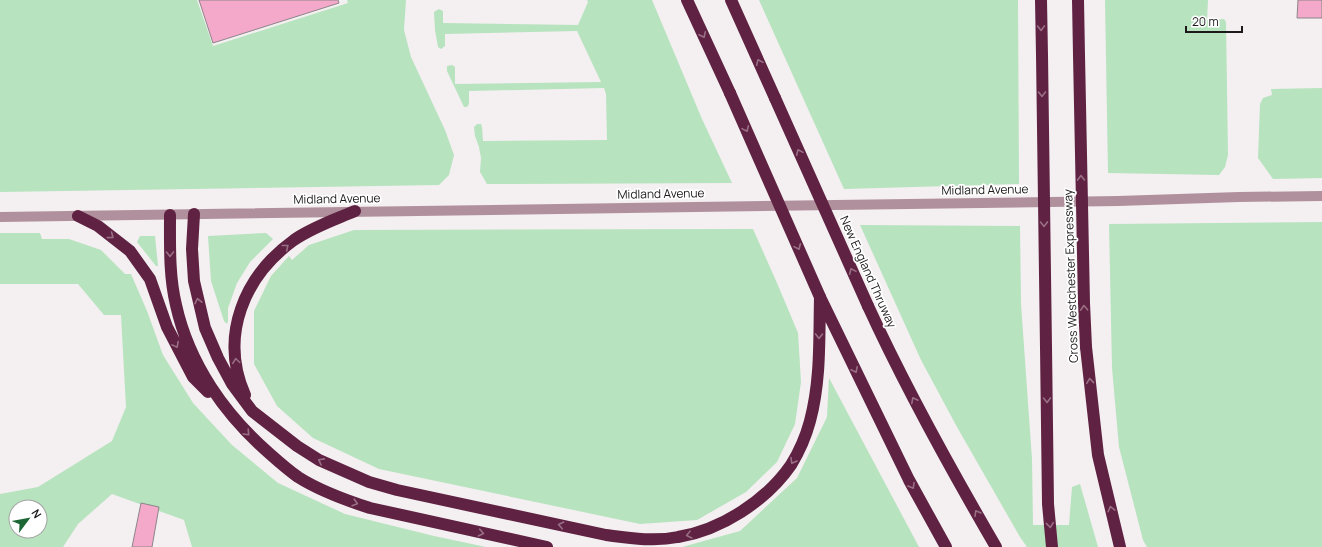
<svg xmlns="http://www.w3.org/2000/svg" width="1322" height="547" viewBox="0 0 1322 547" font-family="Manrope,sans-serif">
<rect width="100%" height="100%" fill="#f4eff1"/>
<!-- green -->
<path fill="#b7e3bf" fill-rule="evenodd" d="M0,0h197l16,46 135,-43 -1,-3h59l-2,30 7,27 34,73 9,25 -5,20 -10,10 -439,7z
M587,0h65l50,119 30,64 -245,1 -7,-12 1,-14 -2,-11 -4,-11 -1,-9 3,-3h4l1,3 1,14 124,-1 -1,-46 -2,-6 -135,3v13l-2,3h-3l-17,-36v-5l5,-1 3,2v17l146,-2 -24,-51 -132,3v12l-4,3 -3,-2 -3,-17 -1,-18 5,-3 4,2v12l135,2 10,-23z
M759,0h259l1,184 -175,5z
M1105,0h103l-1,20 17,-1 2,3 2,133 -3,12 -6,8 -111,-2z
M1322,88v90l-49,1 -15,-21 2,-54 3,-6 9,-3 -1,-6z
M1322,222v325h-175l-4,-7 -24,-93 -7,-79 -3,-144z
M860,225l160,1 1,78 11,155 1,66h36l3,-38 8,-3 18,63h-71l-7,-10 -63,-110 -36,-67z
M753,229l24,54 21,50 3,49 -6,42 -18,38 -31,30 -49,28 -57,4 -261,-55 -66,-31 -36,-32 -23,-42v-53l17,-35 18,-20 3,4 17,-15 45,-15z
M0,233h40l2,6h27l32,11 24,24h6l16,37 16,44 30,48 39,42 46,38 67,31 89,22 52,11h-294l-8,-27 -72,-26 -34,30 -15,23h-63v-53l38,-7 74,-46 14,-34 -5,-92h-17l-26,-31h-78zM16,507h24v24h-24z
M266,233l7,6 -23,23 -13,21 -9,25v13l-1,3 -3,-3 -13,-40 -3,-45z
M140,236h15l3,30h-2l-19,-24z
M829,378l90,169h-237l58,-16 57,-53 30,-61z"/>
<!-- building -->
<path fill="#f4a8ca" stroke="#8b8688" d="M199,0h139l1,3 -126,40z
M1298,0h24v18h-25z
M141,503l18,4 -7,40h-20z"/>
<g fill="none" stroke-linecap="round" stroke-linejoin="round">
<!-- tertiary -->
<path stroke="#b1909d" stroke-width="10" d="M0,217l1118,-16 121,-4 83,-1"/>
<!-- motorway -->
<path stroke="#602242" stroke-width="12" d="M687,0l43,93
M731,0l44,98
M1041,0l1,55
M1078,0l1,55
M194,214l-2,35 2,32 11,47 13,30 14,26 20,27 45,35 22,14 50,22 28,8 209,45c23,3 48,7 72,2 43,-7 88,-36 113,-72 8,-13 15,-29 19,-44 11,-41 9,-83 10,-124
M170,215c0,30 -1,61 6,90 13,59 49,110 94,149 9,8 18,16 28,23 22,14 47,23 72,31l177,39
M78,216l20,10 32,25 20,28 17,48 26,50 15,15
M821,299l88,181 37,67
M868,306c38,83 82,162 128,241
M1046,347l2,157 4,43
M1086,347l12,108 22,92
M245,395c-26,-59 -1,-119 49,-155 19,-13 40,-20 61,-29"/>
<!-- motorway-bridge -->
<path stroke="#602242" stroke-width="12" d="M1042,55l4,292
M1079,55l5,248 2,44
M730,93l90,204
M775,98l93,208"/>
</g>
<!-- one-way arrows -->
<defs><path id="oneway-chevron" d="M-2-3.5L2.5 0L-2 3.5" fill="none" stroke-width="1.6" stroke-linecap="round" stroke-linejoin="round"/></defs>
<g stroke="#986f84">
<use href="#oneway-chevron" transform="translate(1041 28) rotate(89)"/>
<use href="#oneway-chevron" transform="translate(703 35) rotate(65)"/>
<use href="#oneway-chevron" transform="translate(759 62) rotate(-114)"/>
<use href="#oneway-chevron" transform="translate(1042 94) rotate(89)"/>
<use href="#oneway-chevron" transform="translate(746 129) rotate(66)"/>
<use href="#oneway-chevron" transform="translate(799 152) rotate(-114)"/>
<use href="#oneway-chevron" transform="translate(1081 178) rotate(-91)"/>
<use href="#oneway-chevron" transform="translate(1044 224) rotate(89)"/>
<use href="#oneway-chevron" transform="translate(111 236) rotate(37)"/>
<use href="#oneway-chevron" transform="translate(286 247) rotate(-39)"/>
<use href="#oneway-chevron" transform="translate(798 247) rotate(66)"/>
<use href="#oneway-chevron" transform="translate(170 254) rotate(89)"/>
<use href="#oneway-chevron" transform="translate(852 271) rotate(-114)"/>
<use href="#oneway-chevron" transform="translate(198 301) rotate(-102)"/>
<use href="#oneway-chevron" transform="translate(1084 308) rotate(-93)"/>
<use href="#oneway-chevron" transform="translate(819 336) rotate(91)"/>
<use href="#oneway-chevron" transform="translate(176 345) rotate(62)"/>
<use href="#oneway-chevron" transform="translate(236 361) rotate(-98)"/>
<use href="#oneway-chevron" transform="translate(855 370) rotate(64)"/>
<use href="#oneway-chevron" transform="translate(1090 381) rotate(-96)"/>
<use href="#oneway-chevron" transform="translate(914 400) rotate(-117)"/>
<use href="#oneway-chevron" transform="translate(1047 400) rotate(89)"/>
<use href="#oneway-chevron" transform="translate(247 433) rotate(47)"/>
<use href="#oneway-chevron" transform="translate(321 461) rotate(-152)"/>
<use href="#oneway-chevron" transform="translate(793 461) rotate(120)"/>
<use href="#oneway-chevron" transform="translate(912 486) rotate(61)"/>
<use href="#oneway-chevron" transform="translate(355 503) rotate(17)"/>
<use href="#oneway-chevron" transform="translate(1111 509) rotate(-104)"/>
<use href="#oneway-chevron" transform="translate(977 513) rotate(-120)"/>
<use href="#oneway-chevron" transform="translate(561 525) rotate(-168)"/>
<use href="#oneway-chevron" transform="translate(1050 525) rotate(84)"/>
<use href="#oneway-chevron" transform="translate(481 533) rotate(12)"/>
<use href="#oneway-chevron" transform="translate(689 535) rotate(166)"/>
</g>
<g text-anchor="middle" stroke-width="3.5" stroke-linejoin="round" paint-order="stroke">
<!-- street labels -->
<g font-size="12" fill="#1b191a" stroke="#fff">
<text transform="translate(985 190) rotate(-1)" y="4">Midland Avenue</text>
<text transform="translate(661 194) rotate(-1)" y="4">Midland Avenue</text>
<text transform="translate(337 199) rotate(-1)" y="4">Midland Avenue</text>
<text transform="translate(868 272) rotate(66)" y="4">New England Thruway</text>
<text transform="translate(1071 276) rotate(-92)" y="4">Cross Westchester Expressway</text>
</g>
</g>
<!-- north arrow -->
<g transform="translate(28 519) rotate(58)"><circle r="19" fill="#ffffff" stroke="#a4a3a3"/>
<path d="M0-3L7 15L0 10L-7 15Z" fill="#1d6735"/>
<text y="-6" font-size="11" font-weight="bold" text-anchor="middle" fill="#1b191a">N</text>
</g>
<!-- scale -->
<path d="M1186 26v6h56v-6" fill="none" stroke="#1b191a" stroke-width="2"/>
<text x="1192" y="26" font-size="12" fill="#1b191a" stroke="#ffffff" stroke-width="3" paint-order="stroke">20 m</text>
</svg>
